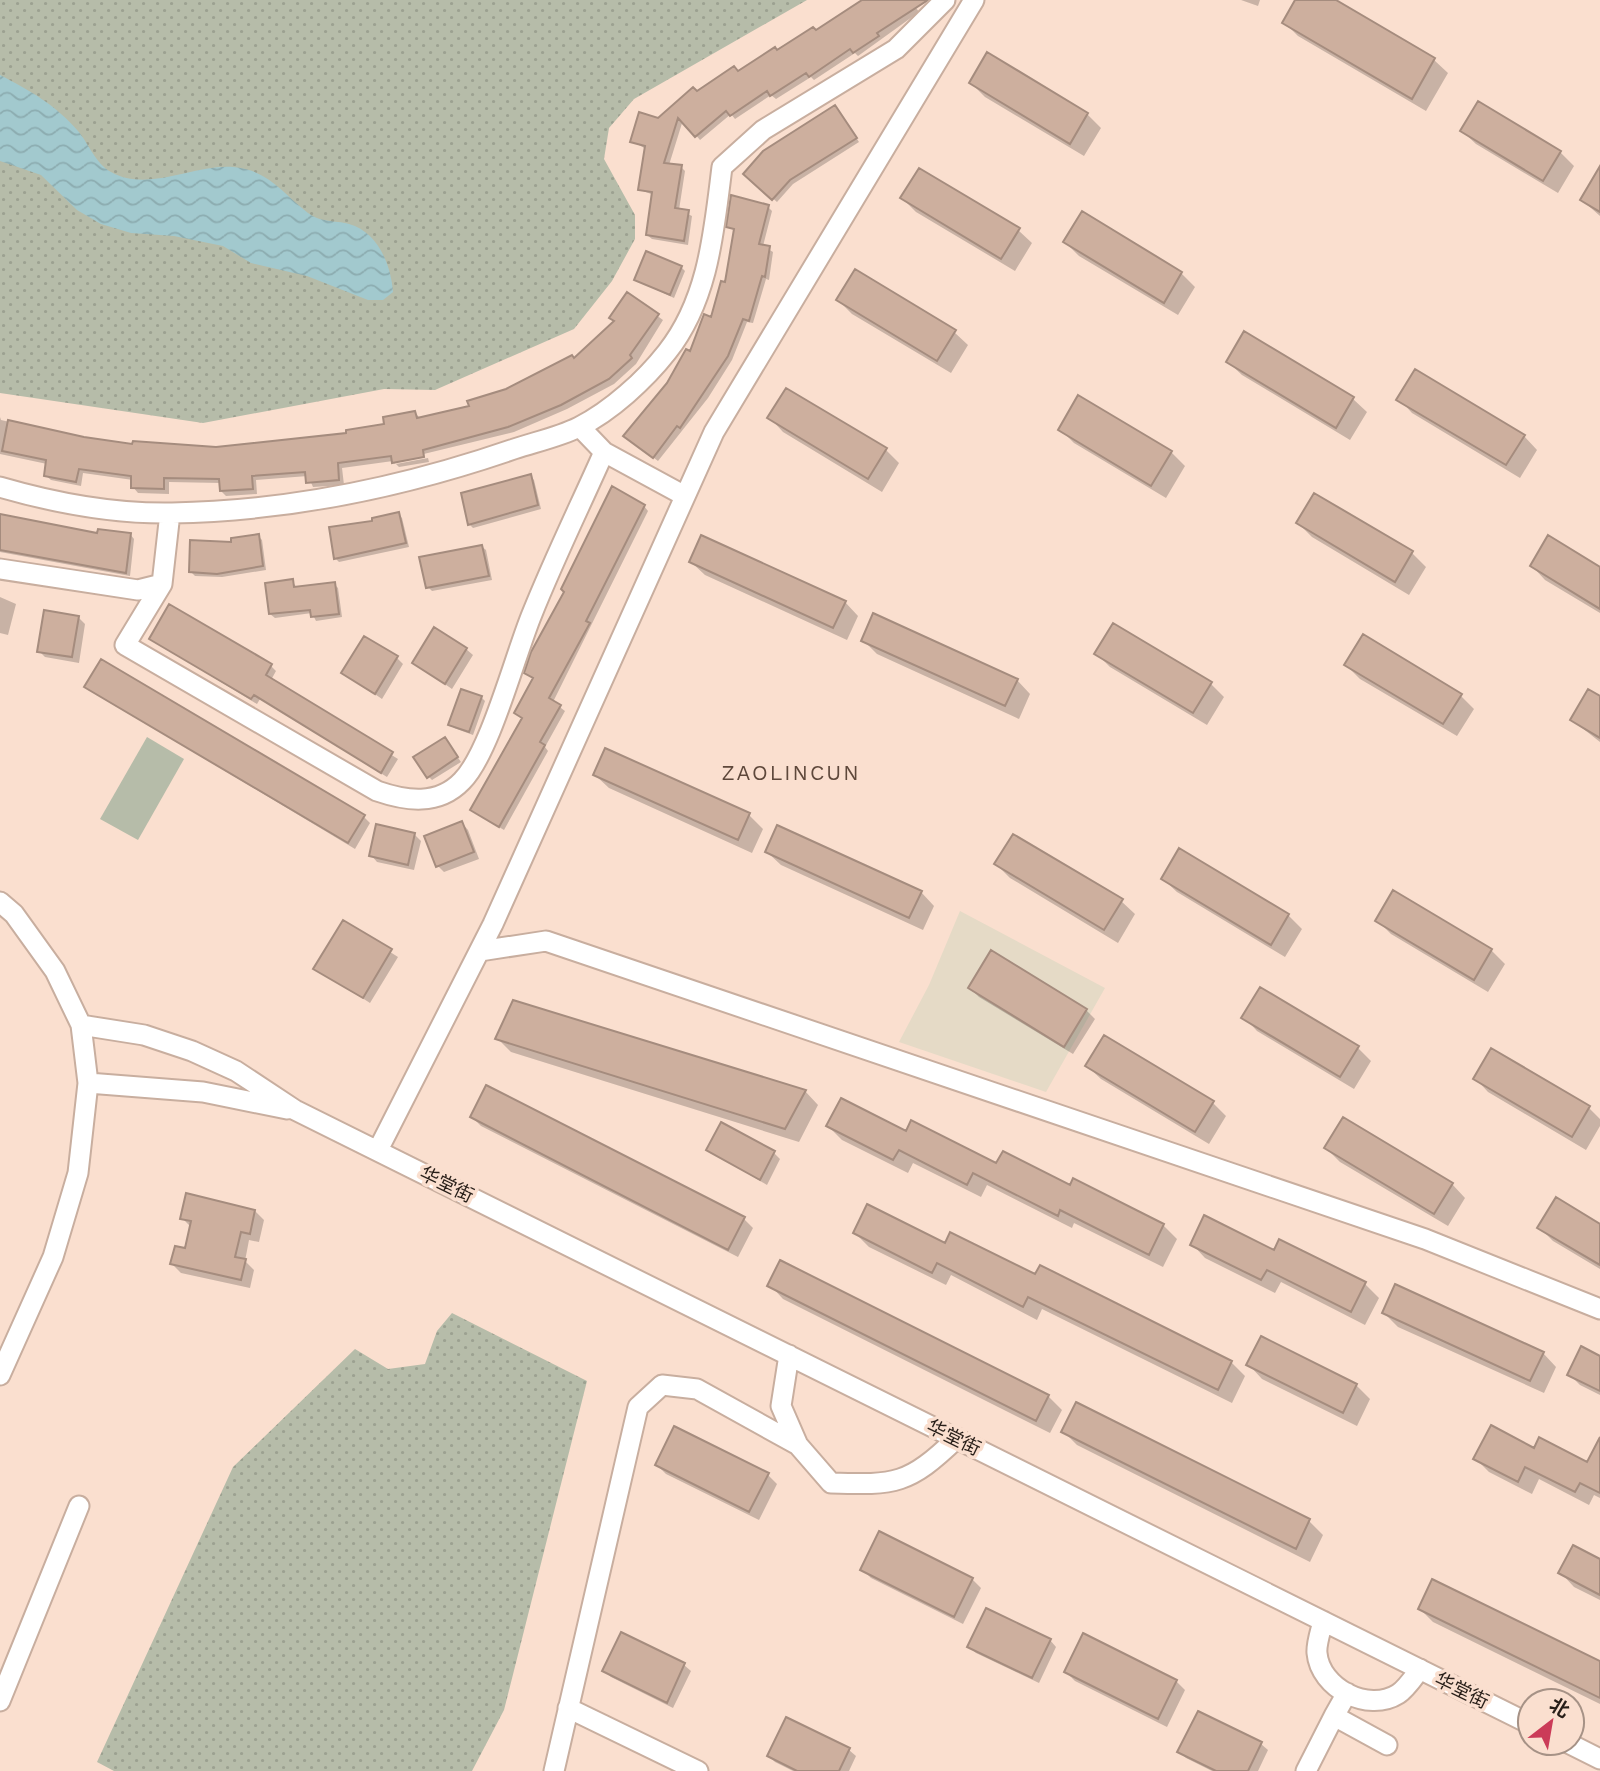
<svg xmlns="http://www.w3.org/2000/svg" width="1600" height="1771" viewBox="0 0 1600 1771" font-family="'Work Sans','Noto Sans SC',sans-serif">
<defs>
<pattern id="grass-dots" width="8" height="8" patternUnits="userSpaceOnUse" patternTransform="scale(1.75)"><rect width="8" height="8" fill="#b6bca9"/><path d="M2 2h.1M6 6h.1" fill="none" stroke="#9ca191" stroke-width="1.8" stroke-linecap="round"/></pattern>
<pattern id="water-waves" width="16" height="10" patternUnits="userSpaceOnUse" patternTransform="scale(1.75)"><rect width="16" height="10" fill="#a2c9ce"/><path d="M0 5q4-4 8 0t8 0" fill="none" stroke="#8cacb0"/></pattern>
</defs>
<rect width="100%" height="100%" fill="#fadfcf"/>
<!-- education -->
<path fill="#e5dac6" d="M960,911l145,77 -59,104 -147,-50 30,-57z"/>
<!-- grass -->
<path fill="url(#grass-dots)" d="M0,0h807l-173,99 -25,29 -5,31 31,56v24l-23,42 -38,48 -139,61 -51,-1 -181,34 -203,-30z
M452,1313l135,68 -83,329 -32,61h-358l-17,-9 136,-295 122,-118 33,20 37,-5 12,-33z"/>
<!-- park -->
<path fill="#b6bca9" d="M147,737l37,22 -46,81 -38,-21z"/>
<!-- water -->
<path fill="url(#water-waves)" d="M0,75c29,15 56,30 78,56 11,13 17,32 33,41 37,21 83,-8 122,-5 36,3 50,27 75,46 14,10 26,7 41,11 29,8 42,41 44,68l-10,8h-15l-61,-24 -56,-13 -28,-17 -49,-10 -43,-3 -30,-9 -24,-14 -36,-35 -41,-14z"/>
<!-- shadow -->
<path fill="#0003" d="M866,0h49l-3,2 7,10 -61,44 -3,-3 -41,27 -3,-3 -35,22 -5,-4 -36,24 -4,-5 -31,26 -17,-20 -14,45 12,2 4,4 -6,39 13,6 -4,29 -36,-6 -5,-4 7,-40 -14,-5 6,-41 -14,-8 65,-48 116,-64 3,3z
M1241,0h19l-2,6z
M1297,0h36l101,60 14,13 -22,38 -128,-75 -14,-14z
M971,83l116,31 14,14 -17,28 -99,-59z
M1479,103l81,49 14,14 -16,27 -82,-49 -14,-13z
M839,111l20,31 -66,42 -16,18 -31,-28z
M1600,169v47l-18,-16z
M902,198l116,32 14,13 -17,28 -99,-59z
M768,207l4,4 -9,35 10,6 -4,28 -3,-1 -13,44 -6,-1 -15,38 -24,38 -50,63 -29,-22 83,-120 14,-35 9,-53 -7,-5z
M1082,214l99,59 14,14 -17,28 -99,-59 -14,-14z
M681,267l4,4 -11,27 -38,-18z
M627,294l36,26 -27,44 -22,20 -47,25 -53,23 -119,29v3l-2,-3 -51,7 2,17 -31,2 -5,-11 -52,4 1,14 -31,2 -5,-5v-8l-52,-1v12l-31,-1 -5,-6v-7l-50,-7 -2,13 -30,-6 -6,-5 2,-11 -47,-10v-37l1,3 83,19 50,7 82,2 132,-13 38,-9 29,-13 5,5 52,-11 102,-47 41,-38z
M838,300l116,32 14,13 -17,28 -99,-59z
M1228,362l125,37 14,13 -17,28 -108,-65z
M1399,399l125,37 13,14 -17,28 -108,-65z
M770,418l116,32 13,13 -17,29 -99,-60z
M1060,429l111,23 14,14 -19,32 -92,-55z
M428,458l1,4 -30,5 -3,-3z
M530,476l4,4 7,29 -68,19 -4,-4z
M1315,495l97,58 14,14 -17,28 -97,-58 -14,-14z
M644,506l4,5 -95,191 12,9 -20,36 3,4 -44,79 -27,-16 47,-95 11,-40z
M398,514l4,4 7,29 -70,15 -4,-4z
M0,515l99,20 31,-1 4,5 -4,37 -130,-24z
M258,536l4,4 4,30 -44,7 -27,-1 -4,-4 42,-28z
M481,546l5,4 6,30 -60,11 -4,-4z
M691,562l154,40 13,14 -11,24 -142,-65z
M1532,566l68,3v44l-55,-33z
M292,581l5,7 37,-4 4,4 4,29 -26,4 -4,-8 -37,5 -5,-4z
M0,597l16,7 -8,31 -8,-2z
M78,617l7,7 -6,39 -34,-6 -6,-6z
M151,639l120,27 5,5 -5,9 127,79 -11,18 -127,-78 -3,5z
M863,640l154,40 13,14 -11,25 -142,-65z
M466,649l7,6 -21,34 -38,-26z
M1097,654l113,29 14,14 -17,28 -97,-58z
M397,658l6,6 -21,35 -38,-26z
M1346,665l114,30 14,14 -17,27 -97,-57z
M86,687l278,130 6,6 -15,26z
M481,697l4,4 -12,34 -19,-7 -4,-4z
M1600,698v44l-28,-22z
M445,739l16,23 -29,18 -4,-4z
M595,775l154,40 14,14 -11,24 -143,-65z
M462,823l6,7 11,29 -35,13 -6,-6z
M414,834l7,7 -7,29 -37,-8 -6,-7z
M767,852l154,40 13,14 -11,24 -142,-65z
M996,864l125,37 14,13 -17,29 -108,-65z
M1163,879l125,36 14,14 -17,28 -108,-65z
M1377,920l114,30 14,14 -17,28 -97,-58z
M343,922l55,35 -28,46 -54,-35z
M970,988l116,22 9,9 -22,35 -94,-57z
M1244,1017l113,30 14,14 -17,28 -97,-58z
M497,1038l308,53 13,14 -19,37 -288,-90z
M1087,1066l125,36 14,14 -17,28 -108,-65z
M1475,1078l114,30 11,11v7l-14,24 -98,-58z
M472,1117l272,102 9,9 -15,29 -257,-131z
M828,1126l243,61 92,38 14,14 -14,28 -89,-44 -2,5 -85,-43 -6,12 -68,-34 -5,10 -66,-33z
M1326,1148l126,36 13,14 -17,28 -108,-64z
M708,1150l66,3 6,6 -13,26z
M255,1211l9,9 -5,22 -10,-2 -4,21 9,9 -4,18 -69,-15 -9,-9 14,-14 5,-23 -9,-9z
M1600,1226v43l-47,-28 -13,-13z
M855,1233l90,12 91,32 195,85 14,14 -13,27 -190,-94 -5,11 -86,-45 -5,10 -77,-38z
M1280,1242l85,42 14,14 -14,27 -84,-43 -6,11 -70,-35 -13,-14 83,8z
M770,1285l278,111 14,14 -12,23 -267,-134z
M1384,1313l159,40 13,14 -12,26 -146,-66z
M1600,1358v37l-20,-10 -11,-11z
M1249,1365l107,20 14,14 -13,27 -95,-47z
M1077,1405l232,116 14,14 -13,27 -233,-117 -14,-14z
M1535,1450l53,14 12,-6v40l-6,-3 -5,10 -50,-26 -7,15 -43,-22 -14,-14z
M657,1465l111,10 9,9 -18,36 -93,-46z
M1600,1561v39l-26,-13 -13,-14z
M862,1569l110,10 9,9 -18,36 -92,-46z
M1420,1609l180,54v41l-167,-82z
M622,1634l62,31 7,6 -18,37 -62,-31 -7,-6z
M1084,1635l92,46 9,9 -18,37 -92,-46 -9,-9z
M1050,1640l6,7 -17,36 -63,-30 -7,-6z
M1198,1713l63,31 7,6 -10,21h-46l-26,-13 -6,-6z
M787,1719l62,31 7,6 -7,15h-56l-18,-9 -6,-6z"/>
<!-- building -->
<path fill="#cdaf9e" stroke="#a58c7e" stroke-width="2" d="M862,0h66l-51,33 2,3 -26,17 -3,-4 -41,28 -3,-4 -36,23 -3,-5 -37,25 -4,-5 -31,26 -17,-19 -14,45 18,2 -7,43 14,2 -5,31 -38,-6 6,-43 -14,-2 7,-44 -15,-4 9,-30 19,6 35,-31 4,4 37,-25 4,5 37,-24 2,3 36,-23 3,3z
M1295,0h41l99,58 -23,41 -130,-76z
M987,52l101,61 -18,31 -101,-61z
M1478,101l83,50 -18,30 -83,-50z
M835,105l22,33 -67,42 -18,20 -29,-26 20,-23z
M1600,166v46l-20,-12z
M919,168l101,60 -19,31 -101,-61z
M731,195l38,10 -10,39 11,2 -5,31 -3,-1 -13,45 -6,-2 -15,37 -48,72 -3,-2 -24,32 -30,-22 44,-53 19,-34 4,2 14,-37 7,3 10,-36 4,1 9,-53 -8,-2z
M1082,211l100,61 -18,31 -101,-61z
M646,251l36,15 -12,29 -36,-15z
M855,269l101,61 -19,31 -101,-61z
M627,292l32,22 -29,41 2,3 -23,21 -48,26 -53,22 -85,23 1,7 -32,6 -1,-7 -53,7 1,17 -33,3 -1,-11 -53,4 1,13 -33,2 -1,-12 -55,-1v11l-33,-1v-12l-52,-7 -3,13 -32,-6 2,-16 -44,-9 6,-31 76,17 48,7 1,-3 83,6 130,-14v-3l38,-6 -1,-7 32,-6 2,7 52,-12 -2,-5 39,-12 66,-34 2,3 40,-37 -5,-3z
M1244,331l110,66 -18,31 -110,-66z
M1415,369l110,66 -19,30 -110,-65z
M786,388l101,60 -19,31 -101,-61z
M1078,395l94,56 -21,35 -93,-56z
M531,474l7,31 -70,20 -7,-32z
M612,486l33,19 -59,116 4,2 -41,75 12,7 -21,37 5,3 -46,82 -29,-17 52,-92 -8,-5 19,-35 -9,-5 7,-21 33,-60 -3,-3z
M1314,493l99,58 -18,31 -99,-59z
M399,512l7,31 -72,16 -5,-32 43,-6v-3z
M0,514l97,19 1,-4 33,4 -5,40 -126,-23z
M259,534l4,32 -46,8 -28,-2 1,-32 41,2v-4z
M701,535l145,66 -13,27 -144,-66z
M1548,535l52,32v42l-70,-43z
M482,545l7,31 -63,12 -7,-31z
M293,579l1,8 41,-5 4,32 -28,3 -1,-7 -41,4 -4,-31z
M169,604l103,60 -6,11 127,77 -12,21 -127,-78 -3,4 -102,-60z
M44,610l35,6 -7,41 -35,-5z
M873,613l145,66 -13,27 -144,-65z
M1113,623l99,59 -19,31 -99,-59z
M434,627l33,21 -22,36 -33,-21z
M1363,634l99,60 -19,30 -99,-59z
M364,636l34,20 -23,38 -34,-21z
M101,659l264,156 -17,28 -264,-156z
M461,689l21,7 -13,36 -21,-7z
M1588,689l12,7v42l-30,-18z
M445,737l13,20 -31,21 -14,-21z
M605,748l145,65 -12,27 -145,-65z
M462,821l12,31 -38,15 -12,-31z
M376,824l39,9 -7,32 -39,-9z
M777,825l145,66 -13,27 -144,-66z
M1013,834l110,65 -19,31 -110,-66z
M1179,848l110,66 -18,31 -110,-66z
M1393,890l99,59 -18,31 -99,-59z
M343,920l49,29 -29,49 -50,-29z
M991,950l96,59 -23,38 -96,-59z
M1260,987l99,59 -19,31 -99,-59z
M513,1000l293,90 -21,39 -290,-90z
M1104,1035l110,66 -19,31 -110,-66z
M1491,1048l99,58 -18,31 -99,-58z
M486,1085l259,132 -17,33 -258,-133z
M841,1098l65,33 5,-11 85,43 7,-12 67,34 3,-7 91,46 -15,31 -89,-45 -2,6 -85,-43 -6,12 -68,-35 -6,10 -67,-34z
M1343,1117l110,66 -19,31 -110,-66z
M721,1122l54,29 -15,29 -54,-30z
M186,1193l69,17 -5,24 -9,-2 -6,25 11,2 -5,21 -71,-16 5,-18 10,2 6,-27 -11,-2z
M1556,1197l44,27v41l-63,-37z
M867,1204l78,39 5,-11 85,42 5,-9 192,96 -14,29 -190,-93 -5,10 -86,-44 -5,10 -79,-40z
M1204,1215l70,35 5,-11 87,43 -15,30 -84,-42 -6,10 -71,-35z
M780,1260l269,135 -13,26 -269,-135z
M1395,1284l149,68 -14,29 -148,-68z
M1261,1336l96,48 -14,29 -97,-48z
M1581,1346l19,10v35l-33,-16z
M1076,1402l234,117 -14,30 -235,-117z
M1491,1425l43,23 5,-11 48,25 13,-25v56l-20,-10 -5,9 -50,-25 -7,15 -45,-23z
M674,1426l95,47 -20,39 -94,-47z
M879,1531l94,47 -19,39 -94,-47z
M1573,1545l27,14v36l-42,-22z
M1432,1579l168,82v37l-182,-89z
M986,1608l65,31 -19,39 -65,-31z
M621,1632l64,31 -18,40 -65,-32z
M1083,1633l94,47 -19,39 -94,-47z
M1198,1711l64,31 -14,29h-32l-39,-19z
M786,1717l64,31 -11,23h-42l-30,-15z"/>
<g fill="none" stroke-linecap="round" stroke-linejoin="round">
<!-- minor casing -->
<g stroke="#c8ae9f" stroke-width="23">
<path id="minor" d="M580,427l24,25 81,44
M0,487c55,16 114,27 172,26 116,-2 232,-26 342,-64 21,-7 45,-12 65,-22 32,-16 66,-47 88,-75 42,-53 47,-122 55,-185l41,-37 133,-81 49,-49
M170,513l-8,71 -37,61 252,146c29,10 61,15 85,-10 28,-28 53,-126 70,-167 22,-55 48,-108 72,-162
M0,569l138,21 24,-6
M0,902l14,12 41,57 26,54 7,58 -10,90 -25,84 -53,118
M480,951l66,-10 879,298 175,70
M81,1025l63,10 48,16 44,20 59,39 1235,614
M88,1083l115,9 84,17
M378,1150l115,-226 221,-492 260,-432
M789,1355l-8,51 17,39 33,38c65,2 77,2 126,-45
M1323,1621c-2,9 -7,23 -6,32 3,35 51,60 81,41 8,-5 16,-17 22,-25
M1347,1693l-13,23 53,29
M0,1701l79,-195
M568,1708l130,63
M1568,1743l32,16
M554,1771l84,-364 24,-22 35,4 101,56
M1306,1771l28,-55"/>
</g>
<!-- minor -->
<use href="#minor" stroke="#fff" stroke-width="19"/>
</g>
<g text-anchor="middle" stroke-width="7" stroke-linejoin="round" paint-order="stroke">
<!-- street labels -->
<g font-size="19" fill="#271e18" stroke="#fadfcf">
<text transform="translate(447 1184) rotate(26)" y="7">华堂街</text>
<text transform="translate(954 1437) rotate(26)" y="7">华堂街</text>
<text transform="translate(1462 1690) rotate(26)" y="7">华堂街</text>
</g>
<!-- neighbourhood labels -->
<g font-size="21" letter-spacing="2" fill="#5e483b" stroke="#fadfcf">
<text x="791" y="780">ZAOLINCUN</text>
</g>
</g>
<!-- north arrow -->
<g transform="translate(1551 1722) rotate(31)"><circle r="33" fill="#fadfcf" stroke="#a69286" stroke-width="2"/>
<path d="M0-5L12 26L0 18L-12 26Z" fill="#cb3b58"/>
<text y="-10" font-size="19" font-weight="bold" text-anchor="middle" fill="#271e18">北</text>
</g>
</svg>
